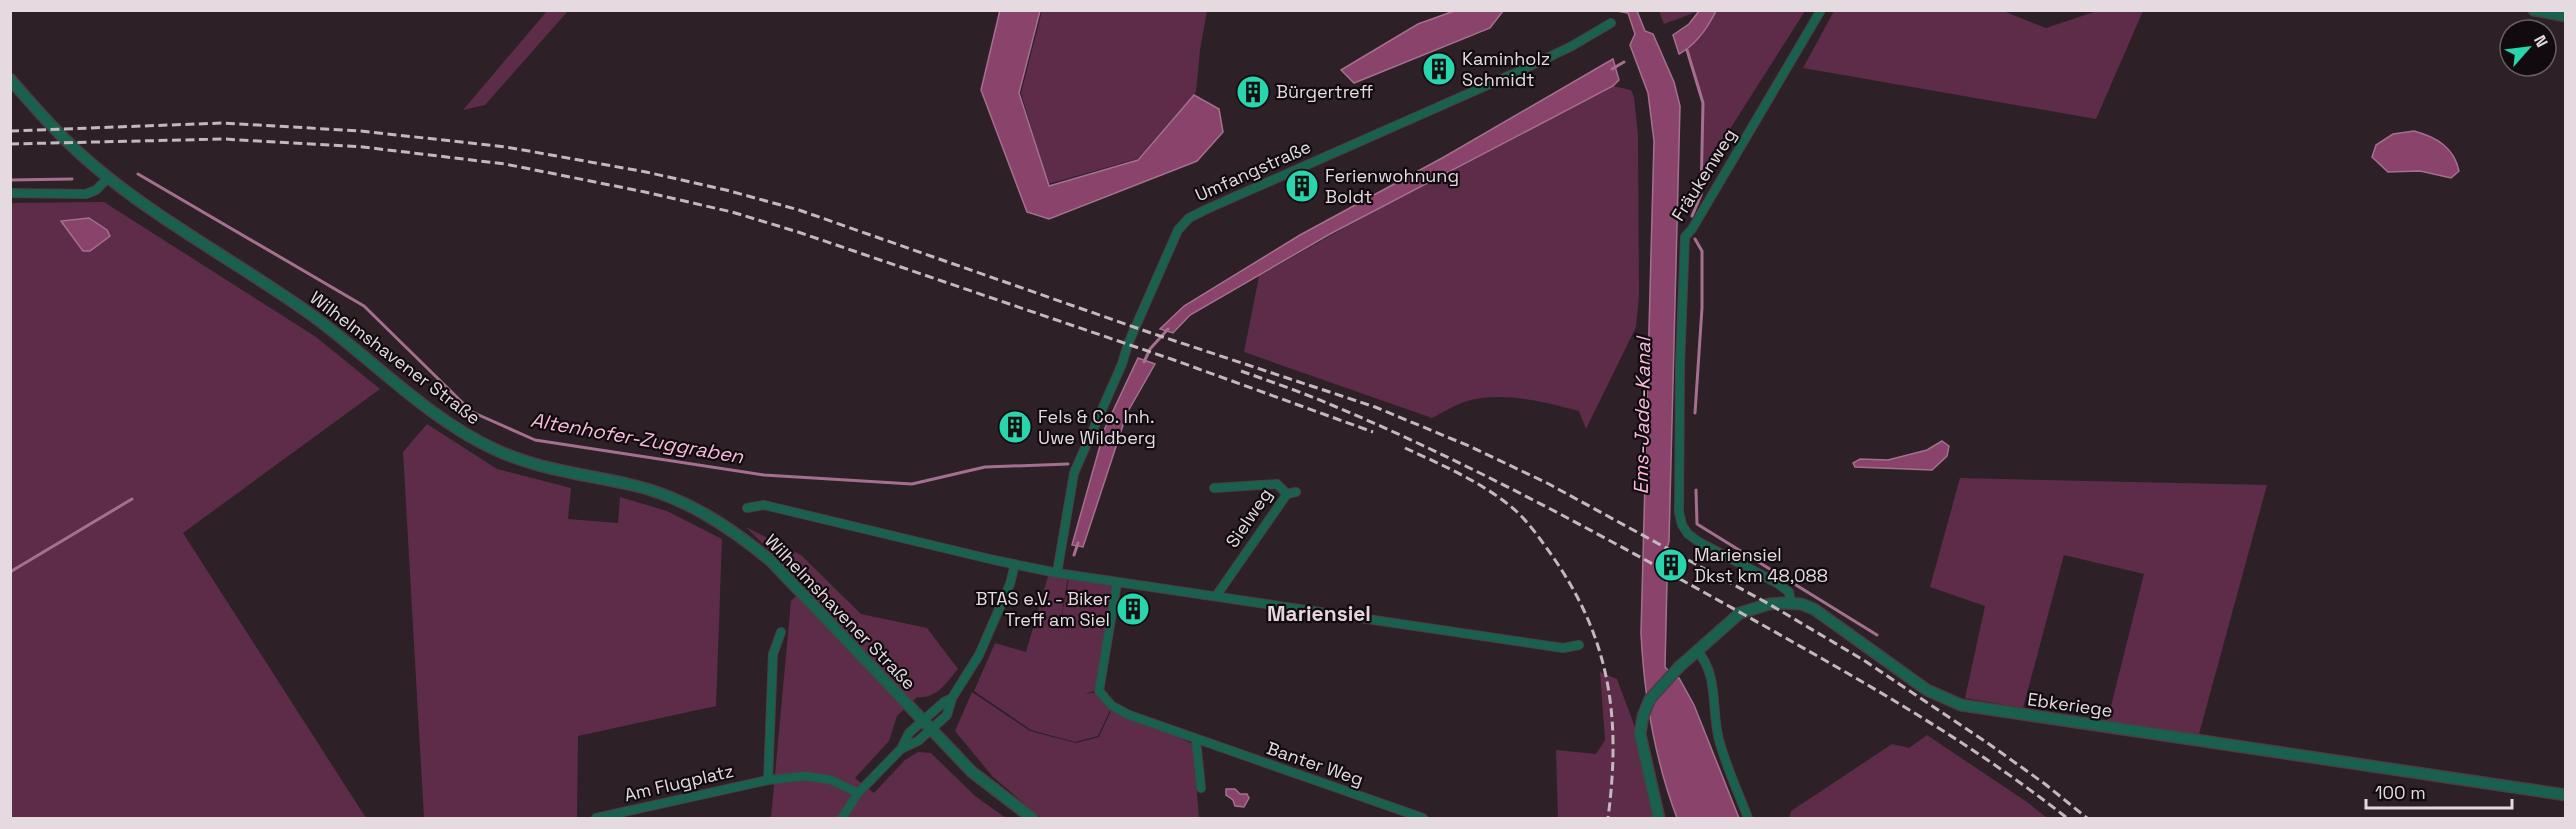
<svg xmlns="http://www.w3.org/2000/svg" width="2576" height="829" viewBox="0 0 2576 829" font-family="'Space Grotesk',sans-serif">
<rect width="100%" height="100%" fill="#2d2027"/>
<!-- green -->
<path fill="#5d2c48" d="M547,11h21l-83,94 -22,5z
M1042,11h165l-7,39 -4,42 -59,67 -89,25 -27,-91z
M1659,11h40l-35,13z
M1716,11h89l-87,137 -17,47 2,-91 -16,-54 21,-24z
M1834,11h169l43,17 51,-17h46l-47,108 -293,-51z
M1613,86l18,4 3,7 4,38 1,162 -3,30 -50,102 -7,-18c-33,-9 -73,-19 -108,-11 -14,3 -27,12 -39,18l-188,-66 15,-76 135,-76z
M104,202l212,135 64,52 -197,144 183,285h-355l-1,-615z
M427,424l70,45 74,19 -3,31 50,4 2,-26 47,14 55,28 -6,167 -138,30 -1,82h-153l-21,-366z
M1960,478l307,7 -68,249 -92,-12 37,-148 -80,-19 -41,153 -58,-10 20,-92 -55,-19z
M746,527l55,28 60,59 66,14 31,41c-12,14 -21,30 -41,28l-20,19 -8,25 -34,37 19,15 31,-33 13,-8 13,1 44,43 31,22h-235l20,-217 15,-14z
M1049,573l19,4 -11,64 12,-63 46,8 -18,104 -12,4 13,-2 13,16 -13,28 -23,6 -44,-12 -57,-39 21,-48 31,9z
M1600,672l17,7 19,51 20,88h-98l-2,-68 40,4 9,-14z
M972,692l58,39 46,12 23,-6 13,-29 81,36 6,74h-158l-48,-41 -38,-46z
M1927,735l100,67 20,16h-258l2,-7 101,-67 17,4z"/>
<!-- water -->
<path fill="#8a436b" stroke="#a5708e" stroke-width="1.5" d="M1000,10l40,1 -21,82 30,93 89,-26 56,-65 25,14 4,23 -26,29 -148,58 -22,-7 -46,-122z
M1454,11h49l-13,17 -136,55 -13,-13 77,-46z
M1617,11h20l8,20 8,3 21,48 6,24 -11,435 -8,33 6,6 -2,87 11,12 3,-1 15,27 45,113h-62c-22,-58 -33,-123 -36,-185l13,-492 -6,-48 -18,-48 5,-11 -7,-21z
M1699,11h17c-8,16 -20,34 -37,43l-6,-19 16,-11z
M1613,59l6,21 -6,6 -283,148 -140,81 -17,18 -13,-4 24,-23 116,-71 144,-78z
M2414,131c22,6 40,16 45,40l-8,7 -31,-7 -32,1 -16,-15 4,-12 17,-11z
M89,218l18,12 3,6 -20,15h-7l-22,-30z
M1138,358l17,6 -28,49 -44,134 -11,-2 33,-117z
M1942,441l7,5 -2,10 -15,14 -77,-3 -2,-4 7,-4 28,1 39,-10z
M1226,789h9l5,5h7l2,4 -5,9 -9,-1 -2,-6 -7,-5z"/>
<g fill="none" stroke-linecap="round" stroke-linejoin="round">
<!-- stream -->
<path stroke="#a5708e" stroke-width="3" d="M1687,50l16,53 -2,92 -9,21
M1612,69l12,-7
M138,174l226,132 108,106 63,28 229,35 148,9 73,-17 83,-3
M10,180l62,-1
M1144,362l6,-13 18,-20
M1695,413l7,-105v-57l-7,-12
M1696,490l1,34 76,47
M1074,555l4,-12
M10,572l122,-73
M1785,578l4,2
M1796,585l81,50"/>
<!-- minor casing -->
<g stroke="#4a3e44" stroke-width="10">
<path id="minor" d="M10,193l76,1 10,-4 12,-12
M1214,488l63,-4 10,10 -71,102
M1287,494l9,-2
M747,508l17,-3 230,55 63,13 506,75 16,-3
M1057,573l17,-100 48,-109 6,-20 50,-114 11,-12 18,-9 317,-140 48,-23 39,-23
M1117,583l-18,108 13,15 17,9 294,103
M1791,603l-2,-11 -12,-9 -78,-41 -11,-8 -6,-9 -3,-13 1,-147 5,-128 7,-8 129,-219
M1697,651c22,23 14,59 22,89 7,26 19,52 29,78
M1196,740l5,48
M901,749l17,-8 29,-26 5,-17 27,-43 31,-71 5,-20
M768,780l5,-126 8,-22
M596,818l172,-38 37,-4 26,4 27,13
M842,818l16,-25 43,-44 8,-16 35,-31 8,-4"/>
</g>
<!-- tertiary casing -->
<g stroke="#4a3e44" stroke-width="13">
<path id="tertiary" d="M2534,10l32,6
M10,79c26,30 53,61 83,86 68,58 148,99 220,151 60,44 113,101 181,133 44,21 91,25 138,36 53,12 98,42 139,76l201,211 60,46
M1659,818l-19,-84 3,-18 7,-17 29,-32 61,-54 29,-9 13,-1 19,1 13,5 113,81 34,15 605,90"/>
</g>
<!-- minor -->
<use href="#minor" stroke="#19614e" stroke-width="8"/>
<!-- tertiary -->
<use href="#tertiary" stroke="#19614e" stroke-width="10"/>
<!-- rail -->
<path stroke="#c3b8bd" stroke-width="3" stroke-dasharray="9 4.5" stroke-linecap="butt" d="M10,131l213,-8 138,8 145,16 140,25 80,18 73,20 352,123 224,74 94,39 78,37 222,121 96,57 124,83 56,40 42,34
M10,144l214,-5 139,8 142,17 140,28 87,20 66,20 376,128 199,72
M1241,371c31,11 63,22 93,35 141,59 276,134 409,208 112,63 224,125 324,204
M1405,448c35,16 74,33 104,57 17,13 32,35 44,52 58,84 68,162 55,261"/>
</g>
<!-- icons -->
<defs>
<g id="building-disc" transform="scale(1.725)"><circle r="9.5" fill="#29d5ad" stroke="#110b0f"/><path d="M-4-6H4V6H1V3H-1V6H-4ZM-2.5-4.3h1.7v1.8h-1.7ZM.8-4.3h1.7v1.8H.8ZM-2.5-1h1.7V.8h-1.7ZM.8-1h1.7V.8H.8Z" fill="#111"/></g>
</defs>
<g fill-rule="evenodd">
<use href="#building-disc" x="1439" y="69"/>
<use href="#building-disc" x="1253" y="92"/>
<use href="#building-disc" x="1302" y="186"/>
<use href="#building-disc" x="1015" y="427"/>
<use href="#building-disc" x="1671" y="565"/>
<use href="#building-disc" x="1133" y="609"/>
</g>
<g text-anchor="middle" stroke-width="4.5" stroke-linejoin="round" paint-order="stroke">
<!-- poi labels -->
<g font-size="18" fill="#e4dadf" stroke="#110b0f" text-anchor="start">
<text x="1462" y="65">Kaminholz<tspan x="1462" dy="21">Schmidt</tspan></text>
<text x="1276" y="98">Bürgertreff</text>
<text x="1325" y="182">Ferienwohnung<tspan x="1325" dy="21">Boldt</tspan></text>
<text x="1038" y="423">Fels &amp; Co. Inh.<tspan x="1038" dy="21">Uwe Wildberg</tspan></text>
<text x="1694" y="561">Mariensiel<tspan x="1694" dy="21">Dkst km 48,088</tspan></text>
<text x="1110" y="605" text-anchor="end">BTAS e.V. - Biker<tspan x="1110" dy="21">Treff am Siel</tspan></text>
</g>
<!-- street labels -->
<g font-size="18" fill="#e4dadf" stroke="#110b0f">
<text transform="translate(1253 171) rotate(-24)" y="6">Umfangstraße</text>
<text transform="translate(1704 175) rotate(-58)" y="6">Fräukenweg</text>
<text transform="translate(395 358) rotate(37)" y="6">Wilhelmshavener Straße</text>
<text transform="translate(1249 518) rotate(-56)" y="6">Sielweg</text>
<text transform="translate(840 612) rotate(46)" y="6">Wilhelmshavener Straße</text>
<text transform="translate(2070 705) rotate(8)" y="6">Ebkeriege</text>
<text transform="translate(1315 764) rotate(19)" y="6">Banter Weg</text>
<text transform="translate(679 783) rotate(-13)" y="6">Am Flugplatz</text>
</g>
<!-- water labels -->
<g font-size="20" font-style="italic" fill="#fabadb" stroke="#110b0f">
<text transform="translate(1642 416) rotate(-89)" y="7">Ems-Jade-Kanal</text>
<text transform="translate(637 438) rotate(10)" y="7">Altenhofer-Zuggraben</text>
</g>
<!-- quarter labels -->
<g font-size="21" font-weight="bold" fill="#e7d5de" stroke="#110b0f">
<text x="1319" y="621">Mariensiel</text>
</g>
</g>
<!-- border -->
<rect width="2576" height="829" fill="none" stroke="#e4dadf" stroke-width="24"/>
<!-- north arrow -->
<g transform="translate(2528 48) rotate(62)"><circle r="28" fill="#110b0f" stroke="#655e62" stroke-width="1.5"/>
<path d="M0-4.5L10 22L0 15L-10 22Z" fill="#29d5ad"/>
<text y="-9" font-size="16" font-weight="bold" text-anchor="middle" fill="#e4dadf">N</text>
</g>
<!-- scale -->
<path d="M2366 799v9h146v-9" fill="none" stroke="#e4dadf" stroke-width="3"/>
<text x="2375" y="799" font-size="18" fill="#e4dadf" stroke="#110b0f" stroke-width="4.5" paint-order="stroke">100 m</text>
</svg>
